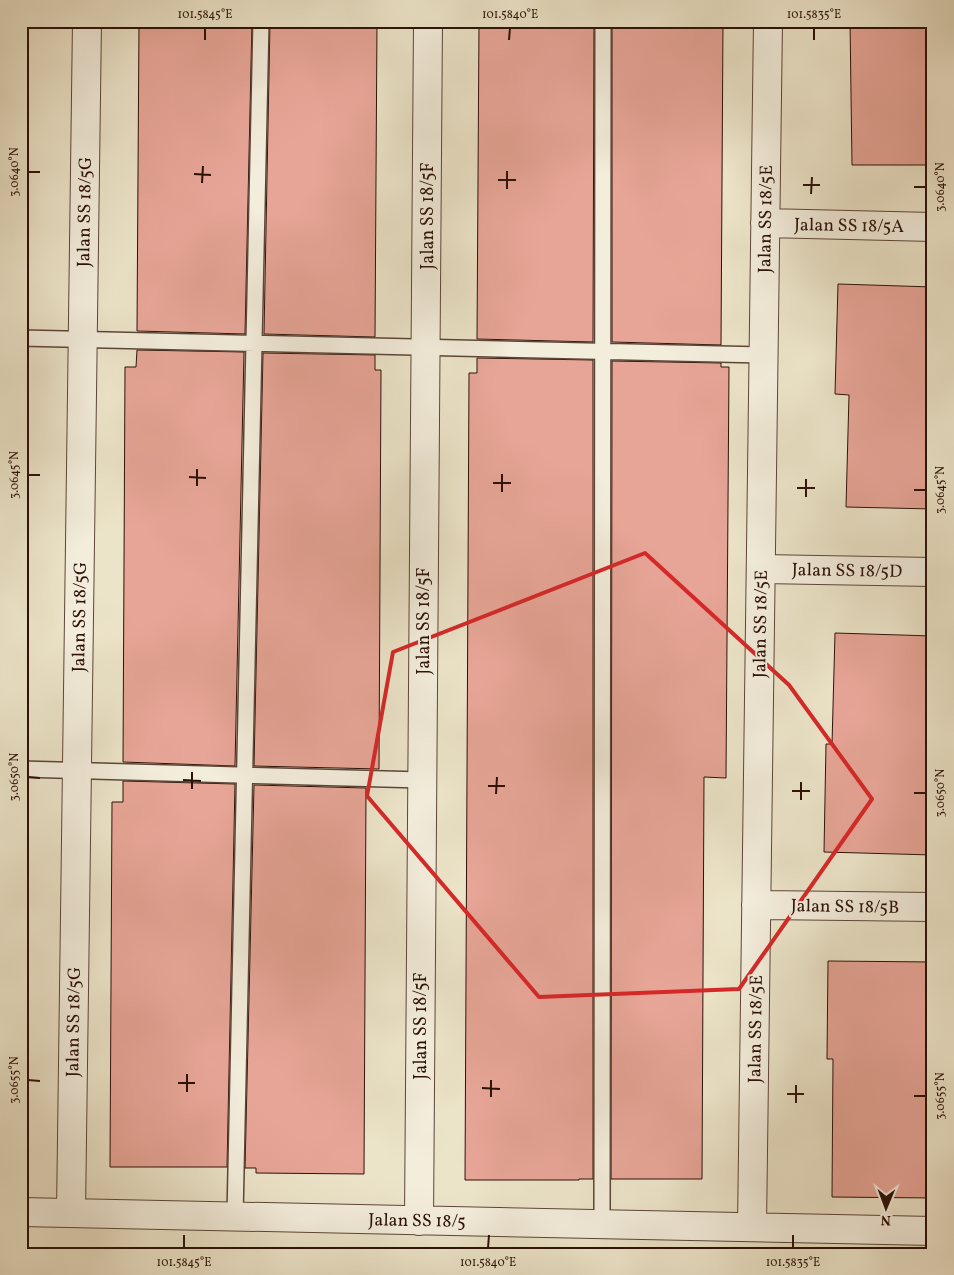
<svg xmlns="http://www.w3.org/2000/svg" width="954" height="1275" viewBox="0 0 954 1275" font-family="Vollkorn,serif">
<rect width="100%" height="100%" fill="#ece4c9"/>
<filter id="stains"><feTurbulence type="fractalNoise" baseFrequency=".004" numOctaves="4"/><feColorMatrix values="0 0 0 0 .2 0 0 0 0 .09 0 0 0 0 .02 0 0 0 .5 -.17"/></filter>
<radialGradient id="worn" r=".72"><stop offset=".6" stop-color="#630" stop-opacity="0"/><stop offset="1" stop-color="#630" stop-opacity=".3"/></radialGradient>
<!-- building -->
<path fill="#e7a597" stroke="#2c1107" d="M139,21h113l-7,313 -108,-3z
M270,21h107l-2,316 -111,-3z
M479,21h115l-1,321 -116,-3z
M612,21h111l-2,324 -109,-3z
M850,21h83v144h-81z
M838,284l95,3v222l-87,-2 3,-112 -14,-1z
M137,350l107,2 -9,414 -112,-4 2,-395h11z
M263,353l112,2v15h6l-2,399 -125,-3z
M477,358l116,2v819h-14v1h-114l4,-807h8z
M612,361l109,2v4h8l-3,411 -22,-1 -2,402h-91z
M835,633l98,3v219l-109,-3 2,-108h6z
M123,781l112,3 -8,383h-117l2,-365h11z
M254,785l112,3 -2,386 -108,-1v-5h-11z
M828,961l105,1v236l-101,-1 1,-138h-6z"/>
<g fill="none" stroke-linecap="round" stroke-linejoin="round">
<!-- service casing -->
<g stroke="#5c4638" stroke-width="18">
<path id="service" d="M21,338l742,17
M21,769l401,11
M235,1216l26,-1195
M602,1224l1,-1203"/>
</g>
<!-- minor casing -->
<g stroke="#5c4638" stroke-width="30">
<path id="minor" d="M765,223l168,4
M761,569l172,3
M756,905l177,2
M21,1212l912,19
M71,1213l16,-1192
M419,1221l9,-1200
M752,1227l16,-1206"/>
</g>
<!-- service -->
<use href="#service" stroke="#f3eddc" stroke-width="15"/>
<!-- minor -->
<use href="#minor" stroke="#f3eddc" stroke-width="28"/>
</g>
<!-- marked area -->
<path fill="none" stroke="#d62828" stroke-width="4" stroke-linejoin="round" d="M645,553l144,132 83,114 -133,190 -200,8 -172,-201 26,-144z"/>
<!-- ticks -->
<path fill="none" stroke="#2c1107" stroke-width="2" d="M205,40v-12M509,40l1,-12M814,40v-12M28,172h12M194,174l17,1M498,180h18M202,183l1,-17M803,185h17M914,187h12M507,189v-18M811,194l1,-17M28,475h12M189,477l17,1M493,483h18M197,486v-17M797,488h18M914,490h12M502,492v-18M806,497v-18M28,777l12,1M183,780l18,1M488,786h17M192,789v-17M792,791h18M914,793h12M496,794l1,-17M801,800v-18M28,1080l12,1M178,1083h17M482,1088l18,1M187,1092v-18M787,1094h17M914,1096h12M491,1097v-17M796,1103v-18M184,1248v-13M488,1248l1,-13M793,1248v-13"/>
<g text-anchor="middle" stroke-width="4" stroke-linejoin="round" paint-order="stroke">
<!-- street labels -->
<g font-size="18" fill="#2c1107" stroke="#f3eddc">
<text transform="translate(84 212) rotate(-89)" y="6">Jalan SS 18/5G</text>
<text transform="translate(427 216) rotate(-90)" y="6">Jalan SS 18/5F</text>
<text transform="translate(765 219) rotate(-89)" y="6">Jalan SS 18/5E</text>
<text transform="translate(849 225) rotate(1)" y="6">Jalan SS 18/5A</text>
<text transform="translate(847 570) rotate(1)" y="6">Jalan SS 18/5D</text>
<text transform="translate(79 617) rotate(-89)" y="6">Jalan SS 18/5G</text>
<text transform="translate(423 621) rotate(-90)" y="6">Jalan SS 18/5F</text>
<text transform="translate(760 624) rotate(-89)" y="6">Jalan SS 18/5E</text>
<text transform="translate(845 906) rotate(1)" y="6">Jalan SS 18/5B</text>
<text transform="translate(73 1022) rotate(-89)" y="6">Jalan SS 18/5G</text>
<text transform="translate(420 1026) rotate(-90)" y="6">Jalan SS 18/5F</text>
<text transform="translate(755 1029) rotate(-89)" y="6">Jalan SS 18/5E</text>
<text transform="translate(417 1220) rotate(1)" y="6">Jalan SS 18/5</text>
</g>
</g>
<!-- margin -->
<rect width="954" height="1275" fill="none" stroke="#ece4c9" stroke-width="55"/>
<!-- north arrow -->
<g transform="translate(886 1208) rotate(181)" stroke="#f3eddc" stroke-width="4" paint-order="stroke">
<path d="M0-4L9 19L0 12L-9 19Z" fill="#2c1107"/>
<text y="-8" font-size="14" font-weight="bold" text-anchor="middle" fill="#2c1107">N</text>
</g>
<rect x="28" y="28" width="898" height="1220" fill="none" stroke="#2c1107" stroke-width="2"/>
<g font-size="12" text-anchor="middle" fill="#2c1107">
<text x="205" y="18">101.5845°E</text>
<text x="510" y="18">101.5840°E</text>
<text x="814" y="18">101.5835°E</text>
<text transform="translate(14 172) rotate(-90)" y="4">3.0640°N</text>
<text transform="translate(940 187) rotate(-90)" y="4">3.0640°N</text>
<text transform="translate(14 475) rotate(-90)" y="4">3.0645°N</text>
<text transform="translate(940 490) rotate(-90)" y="4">3.0645°N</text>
<text transform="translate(14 777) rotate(-90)" y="4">3.0650°N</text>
<text transform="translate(940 793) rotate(-90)" y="4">3.0650°N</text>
<text transform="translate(14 1080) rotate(-90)" y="4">3.0655°N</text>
<text transform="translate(940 1096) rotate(-90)" y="4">3.0655°N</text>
<text x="184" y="1266">101.5845°E</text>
<text x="488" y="1266">101.5840°E</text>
<text x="793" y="1266">101.5835°E</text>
</g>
<rect width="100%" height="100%" filter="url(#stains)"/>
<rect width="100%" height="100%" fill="url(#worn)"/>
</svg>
